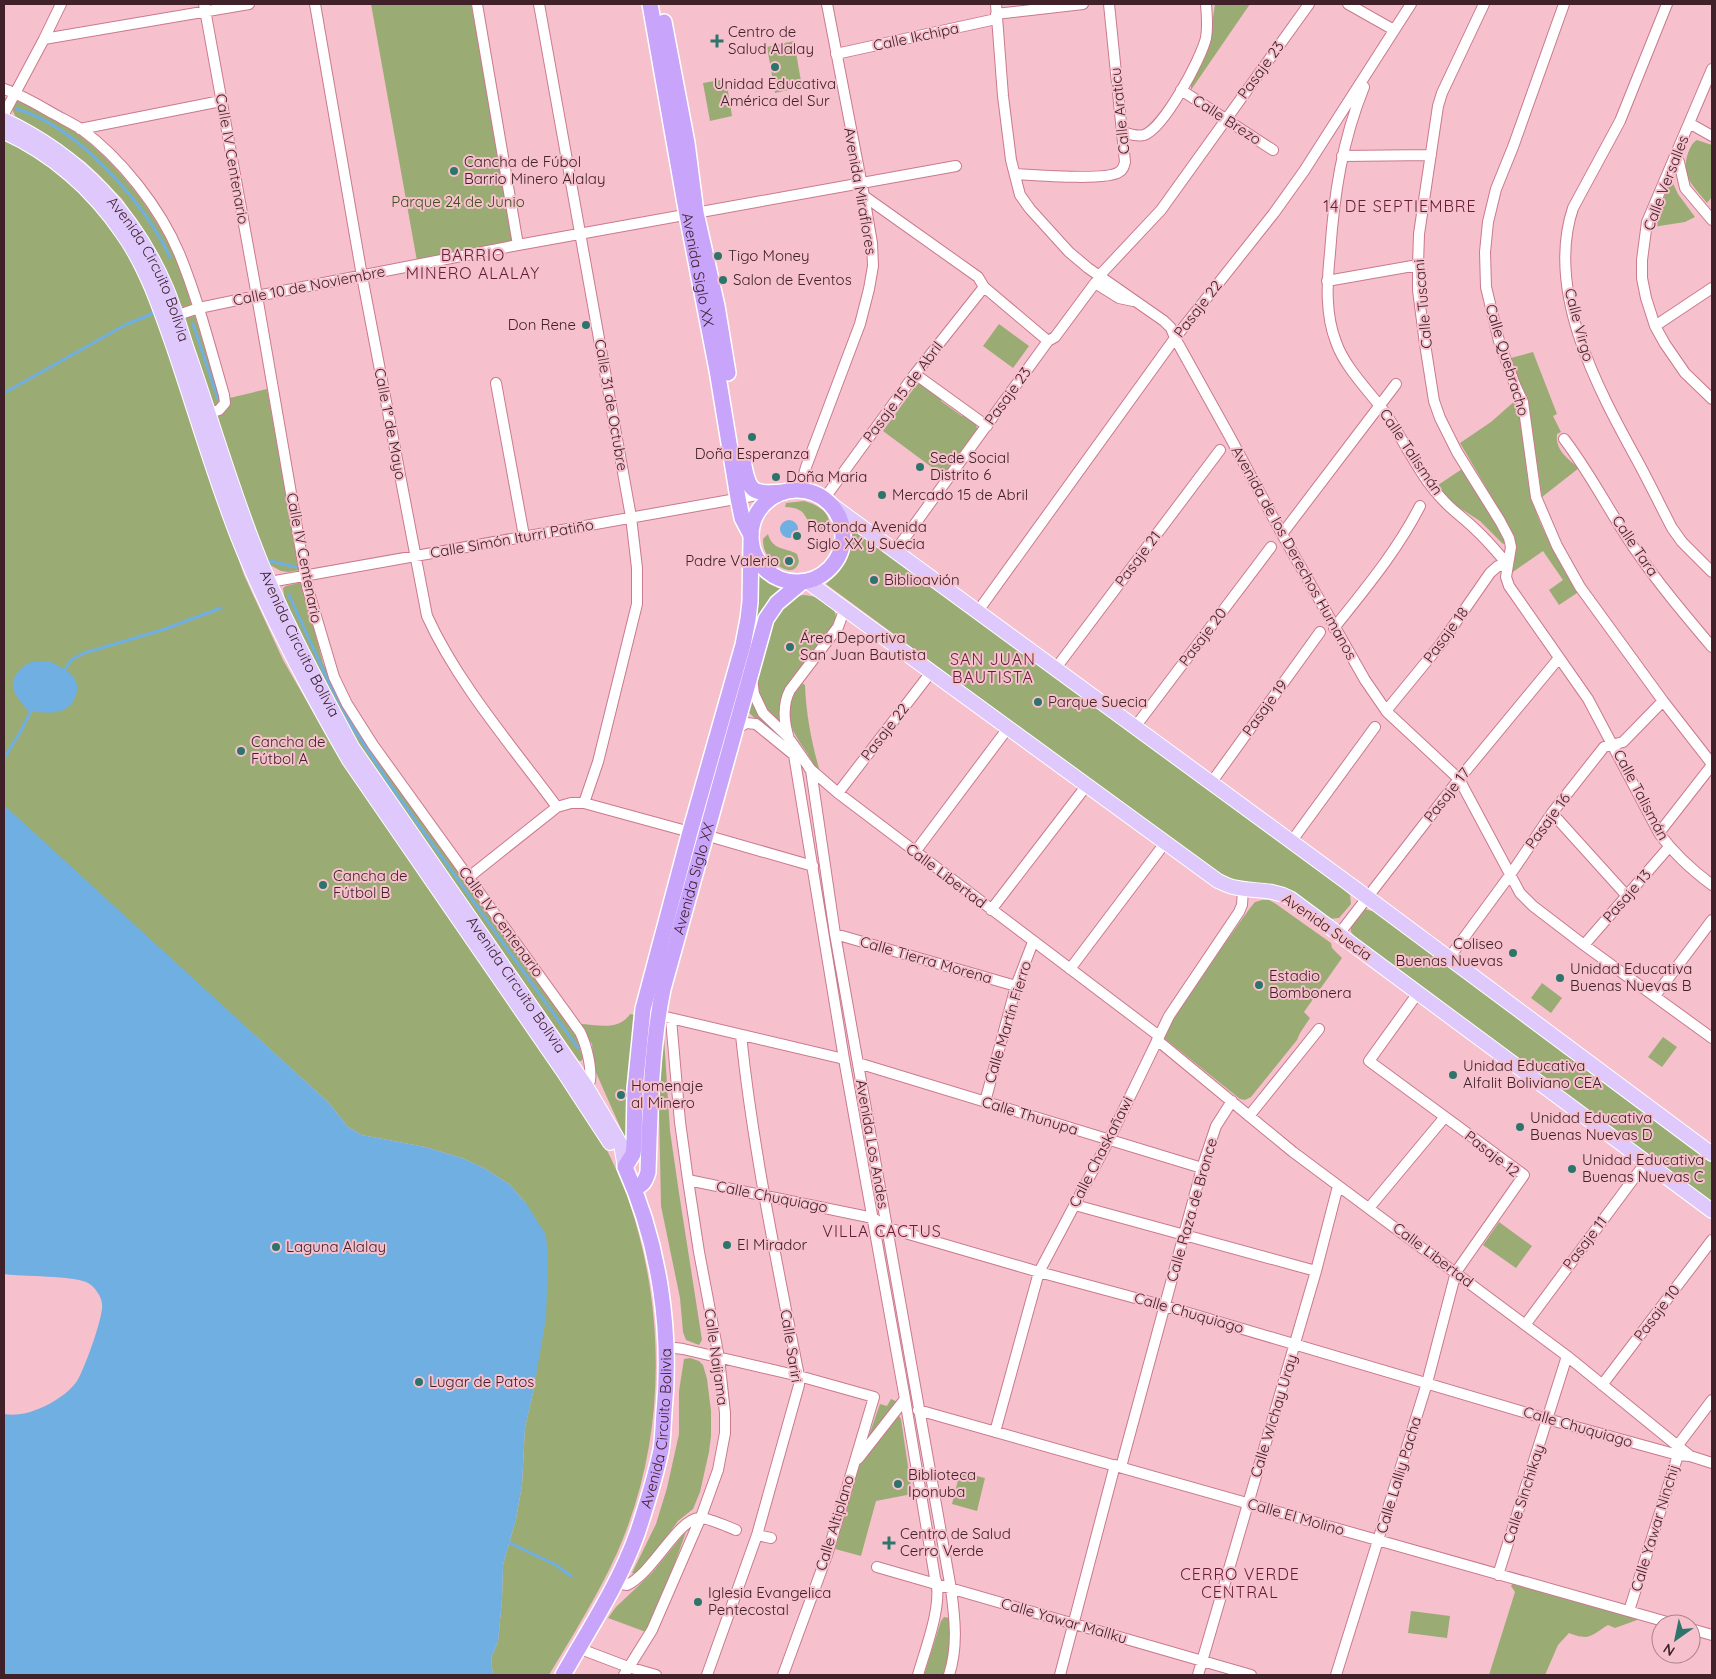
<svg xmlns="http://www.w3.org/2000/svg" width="1716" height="1679" viewBox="0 0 1716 1679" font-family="Quicksand,sans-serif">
<rect width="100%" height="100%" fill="#f6c1cd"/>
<!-- green -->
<path fill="#9aac74" d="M371,4h100l43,227 -1,9 -3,3 -93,18z
M1215,4h35l-59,86v-11l19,-41z
M794,41l8,46 -27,6 -8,-46z
M726,79l6,37 -22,5 -7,-38z
M18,98c18,11 39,20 56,33 41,30 74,72 97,117 9,17 15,36 22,53l-1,4 -9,2 -5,-3 -33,-72 -23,-33 -24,-25 -13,-12 -33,-24 -37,-22 -3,-8z
M4,138l40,25 32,27 27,29 23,32 28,59 90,265 39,85 50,87 265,385c11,23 23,45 31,69 38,114 37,241 -12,352 -19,42 -44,82 -68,122h-56l-2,-17 7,-16 4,-42 1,-35 13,-46 6,-34 3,-58 8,-34 4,-27 -11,-163 -17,-19 -25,-16 -22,-10 -37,-11 -63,-12 -14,-8 -20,-25 -101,-92 -223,-61z
M1697,140l15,5v52l-5,6c-13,-17 -27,-26 -19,-50 2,-5 4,-10 9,-13z
M1672,181l6,13 17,23 -10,5 -32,5 13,-35z
M195,316l26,84 46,-11 33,181 -12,2 -7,-1 -13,-7 -27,-72 -58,-173 2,-2z
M999,324l30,22 -16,22 -30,-22z
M1533,352l24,62 -4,2 8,16 -4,2c-2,16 11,25 22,34l-37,29 -14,-94 -21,-44z
M917,384h7l16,11 1,6 21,15 2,-2 11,7 3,11 -33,45 -62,-46z
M1517,399c9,33 6,70 16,103 9,33 29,61 47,89l-21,14 -10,-15 14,-10 -20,-29 -33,23 6,-26 -5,-18 -51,-87 31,-21z
M1462,469l45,73 -4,2 -23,-23 -31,-20 -11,-16z
M804,501c11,3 24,9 25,21 -13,25 -20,-5 -28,-11 -5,-3 -10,-4 -16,-4l1,-4z
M850,523l492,365 8,7 1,9 -12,14 -10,1 -43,-30 -23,-5 -19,-1 -14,-3 -12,-6 -392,-290c4,-4 10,-9 14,-14 12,-14 12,-30 10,-47z
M768,534c5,17 17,13 29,20l2,7c-4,19 -25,4 -32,-6 -3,-5 -4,-10 -4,-16z
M756,571l12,12 18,7 -11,8 -118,394 -15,177 -2,-1 2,-98 4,-41z
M302,582l21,81 11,23 241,346 8,27 -2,2h-2l-212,-304 -21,-33 -61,-121 -2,-15 3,-2z
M804,595c14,1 33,8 32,25l-52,74 -4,30 -12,-12 -9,-13 -2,-21 16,-60 20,-21z
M800,682l5,3c1,30 7,59 15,87 -6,-5 -9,-12 -13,-19 -20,-30 -25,-37 -7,-71z
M750,693l7,17 29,31 -5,1 -35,-32z
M1262,900h7l7,4 55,39 1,5 10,10 -38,54 6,6 -10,15 -3,7 -46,57 -6,3 -5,-1 -76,-61 10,-23 76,-107 5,-6z
M1365,909l11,3 336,250v42l-356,-266 -5,-6v-7z
M1542,983l20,15 -11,15 -20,-15z
M630,1014l7,1 -9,124 -3,-1 -31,-70 -2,-24 -13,-20c18,0 39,8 51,-10z
M662,1035l2,2 6,94 9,62 23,147 -3,5 -13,-5 -3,-8 -3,-34 -19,-92 -2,-98z
M1663,1037l14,10 -15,20 -14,-10z
M1499,1222l33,24 -16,22 -33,-23z
M690,1358l9,3 4,4 4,14 4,32v25l-2,16 -9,40 -7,17 -15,12 -34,47 -7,6 -5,-1 24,-49 11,-36 12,-54v-43l5,-32z
M891,1399l7,3 -31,39 13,-37 7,2z
M896,1416h3l2,3 11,75 -36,7 -15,55 -26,-7 21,-81z
M960,1472l25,6 -8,33 -25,-7z
M686,1532l-22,61 -18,39 -38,-14 8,-11 36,-34 30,-37z
M1513,1583l100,29 25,5 -1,3 -22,8 -7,-3c-18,11 -18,16 -39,8l-11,12 -13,30h-56l26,-83 -4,-6z
M1411,1611l39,5 -3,22 -39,-5z
M944,1617l5,1 1,3v25l-5,29h-21l17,-54z"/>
<!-- water -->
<path fill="#70afe1" d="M780 529a9 9 0 1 1 18 0a9 9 0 1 1-18 0Z
M49,661c15,8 35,16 26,36 -2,7 -7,11 -14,14 -9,3 -21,1 -31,1 -11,-11 -25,-26 -11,-41 3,-4 9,-8 13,-9 5,-1 11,0 17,-1z
M4,805l324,297 20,25 14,8 63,12 37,11 22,10 25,16 17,19 20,32 2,24 -2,59 -13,75 -8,34 -3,58 -6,34 -13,46 -1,35 -4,42 -7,16 2,17h-489v-261c23,5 60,-14 73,-33 7,-11 27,-65 25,-77 0,-7 -8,-18 -14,-21 -14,-8 -66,-6 -84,-9z"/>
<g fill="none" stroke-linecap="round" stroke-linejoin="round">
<!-- stream -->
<path stroke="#70afe1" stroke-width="3" d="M17,109c61,18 126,92 153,148
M193,324l25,75
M4,393l121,-68 29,-12
M270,561l26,6
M289,595l35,77 28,54 39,60 187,262
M64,671l7,-11 13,-7 78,-23 59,-22
M4,758l17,-27 11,-22
M510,1543l46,22 15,11"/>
<!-- minor casing -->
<g stroke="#ca798e" stroke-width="12">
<path id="minor" d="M204,4l53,292 50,290 27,91 13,27 26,41 207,287c6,12 12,35 10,49l-9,8
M315,4l47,272 65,340c31,68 85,130 130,191
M477,4l41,241
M539,4l92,513 6,51v36l-39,158 -14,41
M996,4l7,92 8,64 9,35 10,14 39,43 19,16 76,53 7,7 4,10 55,99 52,97 83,146 22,32 72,67 61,114 13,13 51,39 128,93
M1348,4l46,26
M1484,4l-42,89 -4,13 -19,128 -1,31v25l7,54 9,57 6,17 17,34 43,69 9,17 2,9 -5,30 3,9 79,113 71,134c15,21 33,37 53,52
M1564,4l-51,143 -17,42 -8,33 -3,30 1,35 13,54 16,44 8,17 13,95 21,49 23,41 83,114 49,63
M1667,4l-47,117 -47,87c-28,84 25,181 64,252 12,22 23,45 35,68l10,14 30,30
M996,14l87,-10
M44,39l205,-35
M836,54l160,-35
M1712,69l-65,153 -5,38v18l4,20 9,28 10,18 20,29 27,26
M1364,87c-22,54 -30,108 -34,166 -3,29 -5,61 6,89 8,24 32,48 47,68 21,29 36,66 61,91 9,10 21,18 31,28 12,11 23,24 33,36
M4,89c18,6 34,16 50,25 9,5 19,10 27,15 40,29 79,79 98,124 19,46 31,94 45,142l1,8 -6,7 -10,3
M1181,90l92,60
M4,114l40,-75 17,-35
M1689,123l23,13
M80,129l141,-28
M1122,132c7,2 15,5 22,3 20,-7 57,-76 62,-97 2,-11 1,-23 0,-34
M1342,156l89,-1
M1674,158l5,4 6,26 27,32
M1015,174c18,1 92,7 104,-2 4,-2 5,-6 6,-10l-16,-158
M864,196l114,81 6,10 64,54
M1100,275l61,-65 148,-206
M1327,281l91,-16
M172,317l27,-9 58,-12 261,-51 438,-79
M1655,326l57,-38
M915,374l72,52
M496,383l28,153
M1564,439c27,35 46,74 70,109 24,35 51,67 78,99
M800,489l6,-22 54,-143 9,-35 4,-23 -1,-23 -8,-47 -37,-192
M824,499l91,-125 69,-87
M1282,534l114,-150
M896,550l152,-209 7,-4 40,-54 24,15 14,3
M264,583l500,-89
M845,608l-7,19 -48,63c-11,21 -3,44 4,65l50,304 61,340 30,179c9,24 -10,72 -17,97
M978,611l197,-273 99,-125 30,-42 107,-167
M1334,628c31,-39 63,-77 86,-122
M1056,668l164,-218
M752,679l2,15 9,19 25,24 23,33 24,164 116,655c4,30 7,58 -2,86
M1386,711l54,-66 50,-72 8,-7 10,-1
M1135,727l136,-180
M735,730l11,-7 10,1 38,31
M809,768l29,25 321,243
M1211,783l109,-151
M838,793l94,-122
M1552,813l75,83
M1659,833l53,-68
M705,835l108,31
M1291,842l84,-115
M915,852l93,-124
M469,877l88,-70 14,-4h13l106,29
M991,910l96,-125
M835,934l181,52
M1339,934l120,-155 100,-121
M1584,945l85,-98
M1449,958l61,-83 42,-62 52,-66 19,-5 40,-41
M1070,969l95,-126
M1655,996l57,-76
M666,1017l178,42
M1157,1040l136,112 274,204 123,100 22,7
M858,1063l344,105
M985,1102l31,-116 17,-44
M1249,1116l70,-87
M688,1180l185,38 15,10 151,44 126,34 382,113 131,36 12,1
M1075,1205l241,66
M1369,1208l75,-90
M1525,1325l121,-163
M667,1347l16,2 116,27 75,21 -47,158 -44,120
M1602,1385l110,-145
M918,1410l756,214
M995,1432l44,-160 70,-132 60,-124 70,-104 3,-7 1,-16
M1678,1445l34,-45
M858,1459l47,-60
M1121,1467l81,-299 14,-42 16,-25
M757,1535l14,3
M877,1567l374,108
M1498,1575l69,-219
M616,1583l11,2c26,-12 50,-65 72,-67 8,-1 29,9 37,12
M1629,1611l49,-156v-6
M1691,1629l21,6
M578,1648l50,19 28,8
M624,1675l28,-45 49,-113 17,-47 7,-37v-20l-6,-55 -20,-106 -11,-72 -8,-58 -9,-103
M707,1675l50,-140 42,-150v-9c-22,-113 -46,-226 -58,-341
M1060,1675l55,-210
M1198,1675l118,-404 22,-85
M1336,1675l91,-292 29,-111 68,-97 -155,-114 49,-68"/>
</g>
<!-- major casing -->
<g stroke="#fff" stroke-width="16">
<g id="major">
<path id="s1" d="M4,120c75,35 131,94 163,170 9,22 15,46 23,68 21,61 39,122 62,182 27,72 64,140 100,207l234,339 35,59 4,22"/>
<path d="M4,132c48,22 89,58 119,102 24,34 38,77 52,117 21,62 39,125 63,186 30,76 70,152 111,223l214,311 47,72"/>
<path d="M828,502l539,395 345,257"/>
<path d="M808,582l410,299c5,2 10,5 15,6 20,5 38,1 57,11l422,313"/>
</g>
</g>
<!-- highway casing -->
<g stroke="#fff" stroke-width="18">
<g id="highway">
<path id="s2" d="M650,4l37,211 30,155 21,128 4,20 9,17"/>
<path d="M664,22l23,121 9,70 21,93 11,67"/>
<path d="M743,460c5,32 9,35 41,32"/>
<circle cx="797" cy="536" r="46"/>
<path id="s3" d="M634,1188c9,-3 11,-6 14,-16 2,-61 3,-123 15,-183l103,-370 11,-16 25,-21"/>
<path id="s4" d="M563,1675c26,-46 56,-91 74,-141 9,-27 18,-56 24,-84 2,-12 2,-26 3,-38 8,-83 -5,-169 -39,-245l8,-13 1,-8 1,-57 8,-80 47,-177 53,-187 5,-26 2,-17 1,-60"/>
</g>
</g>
<!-- minor -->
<use href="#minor" stroke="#fff" stroke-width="10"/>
<!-- major -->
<use href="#major" stroke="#dec8fc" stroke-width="14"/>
<!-- highway -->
<use href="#highway" stroke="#c8a4fa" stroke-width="15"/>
</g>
<!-- markers -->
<g fill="#2d746a" stroke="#f6c1cd" stroke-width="2">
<path d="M714.5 33.5h5v5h5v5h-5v5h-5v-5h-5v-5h5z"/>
<circle cx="775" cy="67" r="5"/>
<circle cx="454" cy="171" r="5"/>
<circle cx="718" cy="256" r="5"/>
<circle cx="723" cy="280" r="5"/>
<circle cx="586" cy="325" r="5"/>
<circle cx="752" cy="437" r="5"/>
<circle cx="920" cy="467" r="5"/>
<circle cx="776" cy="477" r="5"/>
<circle cx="882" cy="495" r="5"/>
<circle cx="797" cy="536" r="5"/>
<circle cx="789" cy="561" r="5"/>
<circle cx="874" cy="580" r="5"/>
<circle cx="790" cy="647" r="5"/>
<circle cx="1038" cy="702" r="5"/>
<circle cx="241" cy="751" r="5"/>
<circle cx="323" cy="885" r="5"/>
<circle cx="1513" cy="953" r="5"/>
<circle cx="1560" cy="978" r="5"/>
<circle cx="1259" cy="985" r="5"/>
<circle cx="1453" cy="1075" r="5"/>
<circle cx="621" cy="1095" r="5"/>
<circle cx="1520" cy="1127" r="5"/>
<circle cx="1572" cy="1169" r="5"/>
<circle cx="727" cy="1245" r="5"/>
<circle cx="276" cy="1247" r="5"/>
<circle cx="419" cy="1382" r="5"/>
<circle cx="898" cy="1484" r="5"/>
<path d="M886.5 1535.5h5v5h5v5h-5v5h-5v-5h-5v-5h5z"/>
<circle cx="698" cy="1602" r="5"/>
</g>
<g text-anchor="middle" stroke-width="4" stroke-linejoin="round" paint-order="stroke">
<!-- poi labels -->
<g font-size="15" fill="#402029" stroke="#f6c1cd" text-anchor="start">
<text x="728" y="37">Centro de<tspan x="728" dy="17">Salud Alalay</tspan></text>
<text x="775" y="89" text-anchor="middle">Unidad Educativa<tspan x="775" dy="17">América del Sur</tspan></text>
<text x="464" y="167">Cancha de Fúbol<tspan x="464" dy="17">Barrio Minero Alalay</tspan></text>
<text x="728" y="261">Tigo Money</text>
<text x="733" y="285">Salon de Eventos</text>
<text x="576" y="330" text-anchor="end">Don Rene</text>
<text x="752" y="459" text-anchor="middle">Doña Esperanza</text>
<text x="930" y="463">Sede Social<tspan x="930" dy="17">Distrito 6</tspan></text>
<text x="786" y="482">Doña Maria</text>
<text x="892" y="500">Mercado 15 de Abril</text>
<text x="807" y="532">Rotonda Avenida<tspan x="807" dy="17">Siglo XX y Suecia</tspan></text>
<text x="779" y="566" text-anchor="end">Padre Valerio</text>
<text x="884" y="585">Biblioavión</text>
<text x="800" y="643">Área Deportiva<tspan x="800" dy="17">San Juan Bautista</tspan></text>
<text x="1048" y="707">Parque Suecia</text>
<text x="251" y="747">Cancha de<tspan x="251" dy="17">Fútbol A</tspan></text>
<text x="333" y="881">Cancha de<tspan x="333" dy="17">Fútbol B</tspan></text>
<text x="1503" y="949" text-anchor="end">Coliseo<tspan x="1503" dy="17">Buenas Nuevas</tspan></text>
<text x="1570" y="974">Unidad Educativa<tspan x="1570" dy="17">Buenas Nuevas B</tspan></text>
<text x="1269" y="981">Estadio<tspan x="1269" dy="17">Bombonera</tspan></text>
<text x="1463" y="1071">Unidad Educativa<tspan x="1463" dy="17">Alfalit Boliviano CEA</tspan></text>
<text x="631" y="1091">Homenaje<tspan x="631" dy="17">al Minero</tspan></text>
<text x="1530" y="1123">Unidad Educativa<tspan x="1530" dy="17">Buenas Nuevas D</tspan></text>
<text x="1582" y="1165">Unidad Educativa<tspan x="1582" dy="17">Buenas Nuevas C</tspan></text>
<text x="737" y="1250">El Mirador</text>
<text x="286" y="1252">Laguna Alalay</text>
<text x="429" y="1387">Lugar de Patos</text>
<text x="908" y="1480">Biblioteca<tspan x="908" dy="17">Iponuba</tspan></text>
<text x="900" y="1539">Centro de Salud<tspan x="900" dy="17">Cerro Verde</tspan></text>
<text x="708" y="1598">Iglesia Evangelica<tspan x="708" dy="17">Pentecostal</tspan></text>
</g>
<!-- street labels -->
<g font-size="15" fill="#402029" stroke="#f6c1cd">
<text transform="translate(916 37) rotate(-12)" y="5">Calle Ikchipa</text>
<text transform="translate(1261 70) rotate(-54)" y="5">Pasaje 23</text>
<text transform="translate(1120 111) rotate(-96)" y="5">Calle Araticu</text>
<text transform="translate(1227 120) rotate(33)" y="5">Calle Brezo</text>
<text transform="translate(232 159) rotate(80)" y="5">Calle IV Centenario</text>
<text transform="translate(1666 183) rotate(-69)" y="5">Calle Versalles</text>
<text transform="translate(860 191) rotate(80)" y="5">Avenida Miraflores</text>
<text dy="5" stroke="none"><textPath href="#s2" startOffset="270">Avenida Siglo XX</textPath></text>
<text dy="5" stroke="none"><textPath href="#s1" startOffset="214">Avenida Circuito Bolivia</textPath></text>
<text transform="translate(309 286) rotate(-11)" y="5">Calle 10 de Noviembre</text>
<text transform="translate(1423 304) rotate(-95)" y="5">Calle Tuscani</text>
<text transform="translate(1198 309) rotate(-52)" y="5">Pasaje 22</text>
<text transform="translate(1579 325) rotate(75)" y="5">Calle Virgo</text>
<text transform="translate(1507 360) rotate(73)" y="5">Calle Quebracho</text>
<text transform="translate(903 392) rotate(-53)" y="5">Pasaje 15 de Abril</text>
<text transform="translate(1008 396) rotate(-54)" y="5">Pasaje 23</text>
<text transform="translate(611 405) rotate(80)" y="5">Calle 31 de Octubre</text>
<text transform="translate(390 424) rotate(79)" y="5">Calle 1° de Mayo</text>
<text transform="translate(1411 452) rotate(56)" y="5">Calle Talismán</text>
<text transform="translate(512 539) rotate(-10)" y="5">Calle Simón Iturri Patiño</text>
<text transform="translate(1635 546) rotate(56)" y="5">Calle Tara</text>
<text transform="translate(1294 553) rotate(61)" y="5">Avenida de los Derechos Humanos</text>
<text transform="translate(304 558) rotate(79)" y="5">Calle IV Centenario</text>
<text transform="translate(1138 559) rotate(-53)" y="5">Pasaje 21</text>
<text transform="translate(1446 635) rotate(-54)" y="5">Pasaje 18</text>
<text transform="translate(1203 637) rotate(-53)" y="5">Pasaje 20</text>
<text dy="5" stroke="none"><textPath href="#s1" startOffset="619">Avenida Circuito Bolivia</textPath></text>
<text transform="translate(1265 708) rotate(-54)" y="5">Pasaje 19</text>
<text transform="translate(885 732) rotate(-52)" y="5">Pasaje 22</text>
<text transform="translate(1447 795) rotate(-52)" y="5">Pasaje 17</text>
<text transform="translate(1641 795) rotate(62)" y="5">Calle Talismán</text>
<text transform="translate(1548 821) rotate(-54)" y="5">Pasaje 16</text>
<text transform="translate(946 876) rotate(37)" y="5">Calle Libertad</text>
<text dy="5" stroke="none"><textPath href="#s3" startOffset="321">Avenida Siglo XX</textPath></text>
<text transform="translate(1627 896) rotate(-49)" y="5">Pasaje 13</text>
<text transform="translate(501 922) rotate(54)" y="5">Calle IV Centenario</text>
<text transform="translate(1327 927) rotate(35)" y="5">Avenida Suecia</text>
<text transform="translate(926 960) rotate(16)" y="5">Calle Tierra Morena</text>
<text dy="5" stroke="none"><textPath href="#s1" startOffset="1024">Avenida Circuito Bolivia</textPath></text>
<text transform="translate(1008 1022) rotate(-73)" y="5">Calle Martín Fierro</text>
<text transform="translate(1030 1116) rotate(17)" y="5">Calle Thunupa</text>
<text transform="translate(872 1144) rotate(80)" y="5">Avenida Los Andes</text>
<text transform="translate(1101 1152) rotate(-63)" y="5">Calle Chaskañawi</text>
<text transform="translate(1492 1154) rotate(38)" y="5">Pasaje 12</text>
<text transform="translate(772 1197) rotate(11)" y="5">Calle Chuquiago</text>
<text transform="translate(1192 1210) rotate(-74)" y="5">Calle Raza de Bronce</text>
<text transform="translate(1585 1243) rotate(-53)" y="5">Pasaje 11</text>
<text transform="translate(1433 1255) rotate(37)" y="5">Calle Libertad</text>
<text transform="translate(1189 1313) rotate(16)" y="5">Calle Chuquiago</text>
<text transform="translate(1657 1313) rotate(-53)" y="5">Pasaje 10</text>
<text transform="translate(791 1346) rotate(81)" y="5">Calle Sariri</text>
<text transform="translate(716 1357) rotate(82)" y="5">Calle Naijama</text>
<text transform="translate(1274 1416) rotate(-73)" y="5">Calle Wichay Uray</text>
<text transform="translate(1578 1427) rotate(16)" y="5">Calle Chuquiago</text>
<text dy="5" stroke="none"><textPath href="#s4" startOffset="268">Avenida Circuito Bolivia</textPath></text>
<text transform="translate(1399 1475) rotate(-73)" y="5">Calle Lalliy Pacha</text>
<text transform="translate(1524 1494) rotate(-72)" y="5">Calle Sinchikay</text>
<text transform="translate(1296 1517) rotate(16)" y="5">Calle El Molino</text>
<text transform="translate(835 1523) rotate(-73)" y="5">Calle Altiplano</text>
<text transform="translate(1655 1528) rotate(-73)" y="5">Calle Yawar Ninchij</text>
<text transform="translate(1064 1621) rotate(16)" y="5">Calle Yawar Mallku</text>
</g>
<!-- park labels -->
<g font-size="15" fill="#404e1c" stroke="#f6c1cd">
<text x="458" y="207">Parque 24 de Junio</text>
</g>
<!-- neighbourhood labels -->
<g font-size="16" letter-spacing="1" fill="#631c35" stroke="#f6c1cd">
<text x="1400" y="212">14 DE SEPTIEMBRE</text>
<text x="473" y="261">BARRIO<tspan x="473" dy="18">MINERO ALALAY</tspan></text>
<text x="993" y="665">SAN JUAN<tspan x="993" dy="18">BAUTISTA</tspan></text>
<text x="882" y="1237">VILLA CACTUS</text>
<text x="1240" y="1580">CERRO VERDE<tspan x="1240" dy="18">CENTRAL</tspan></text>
</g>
</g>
<!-- border -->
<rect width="1716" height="1679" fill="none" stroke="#402029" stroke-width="10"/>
<!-- north arrow -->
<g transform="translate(1676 1639) rotate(213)"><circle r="24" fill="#f6c1cd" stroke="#ad818b"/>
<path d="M0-4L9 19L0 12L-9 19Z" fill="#2d746a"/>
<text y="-8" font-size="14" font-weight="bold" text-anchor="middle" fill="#402029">N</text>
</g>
</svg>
